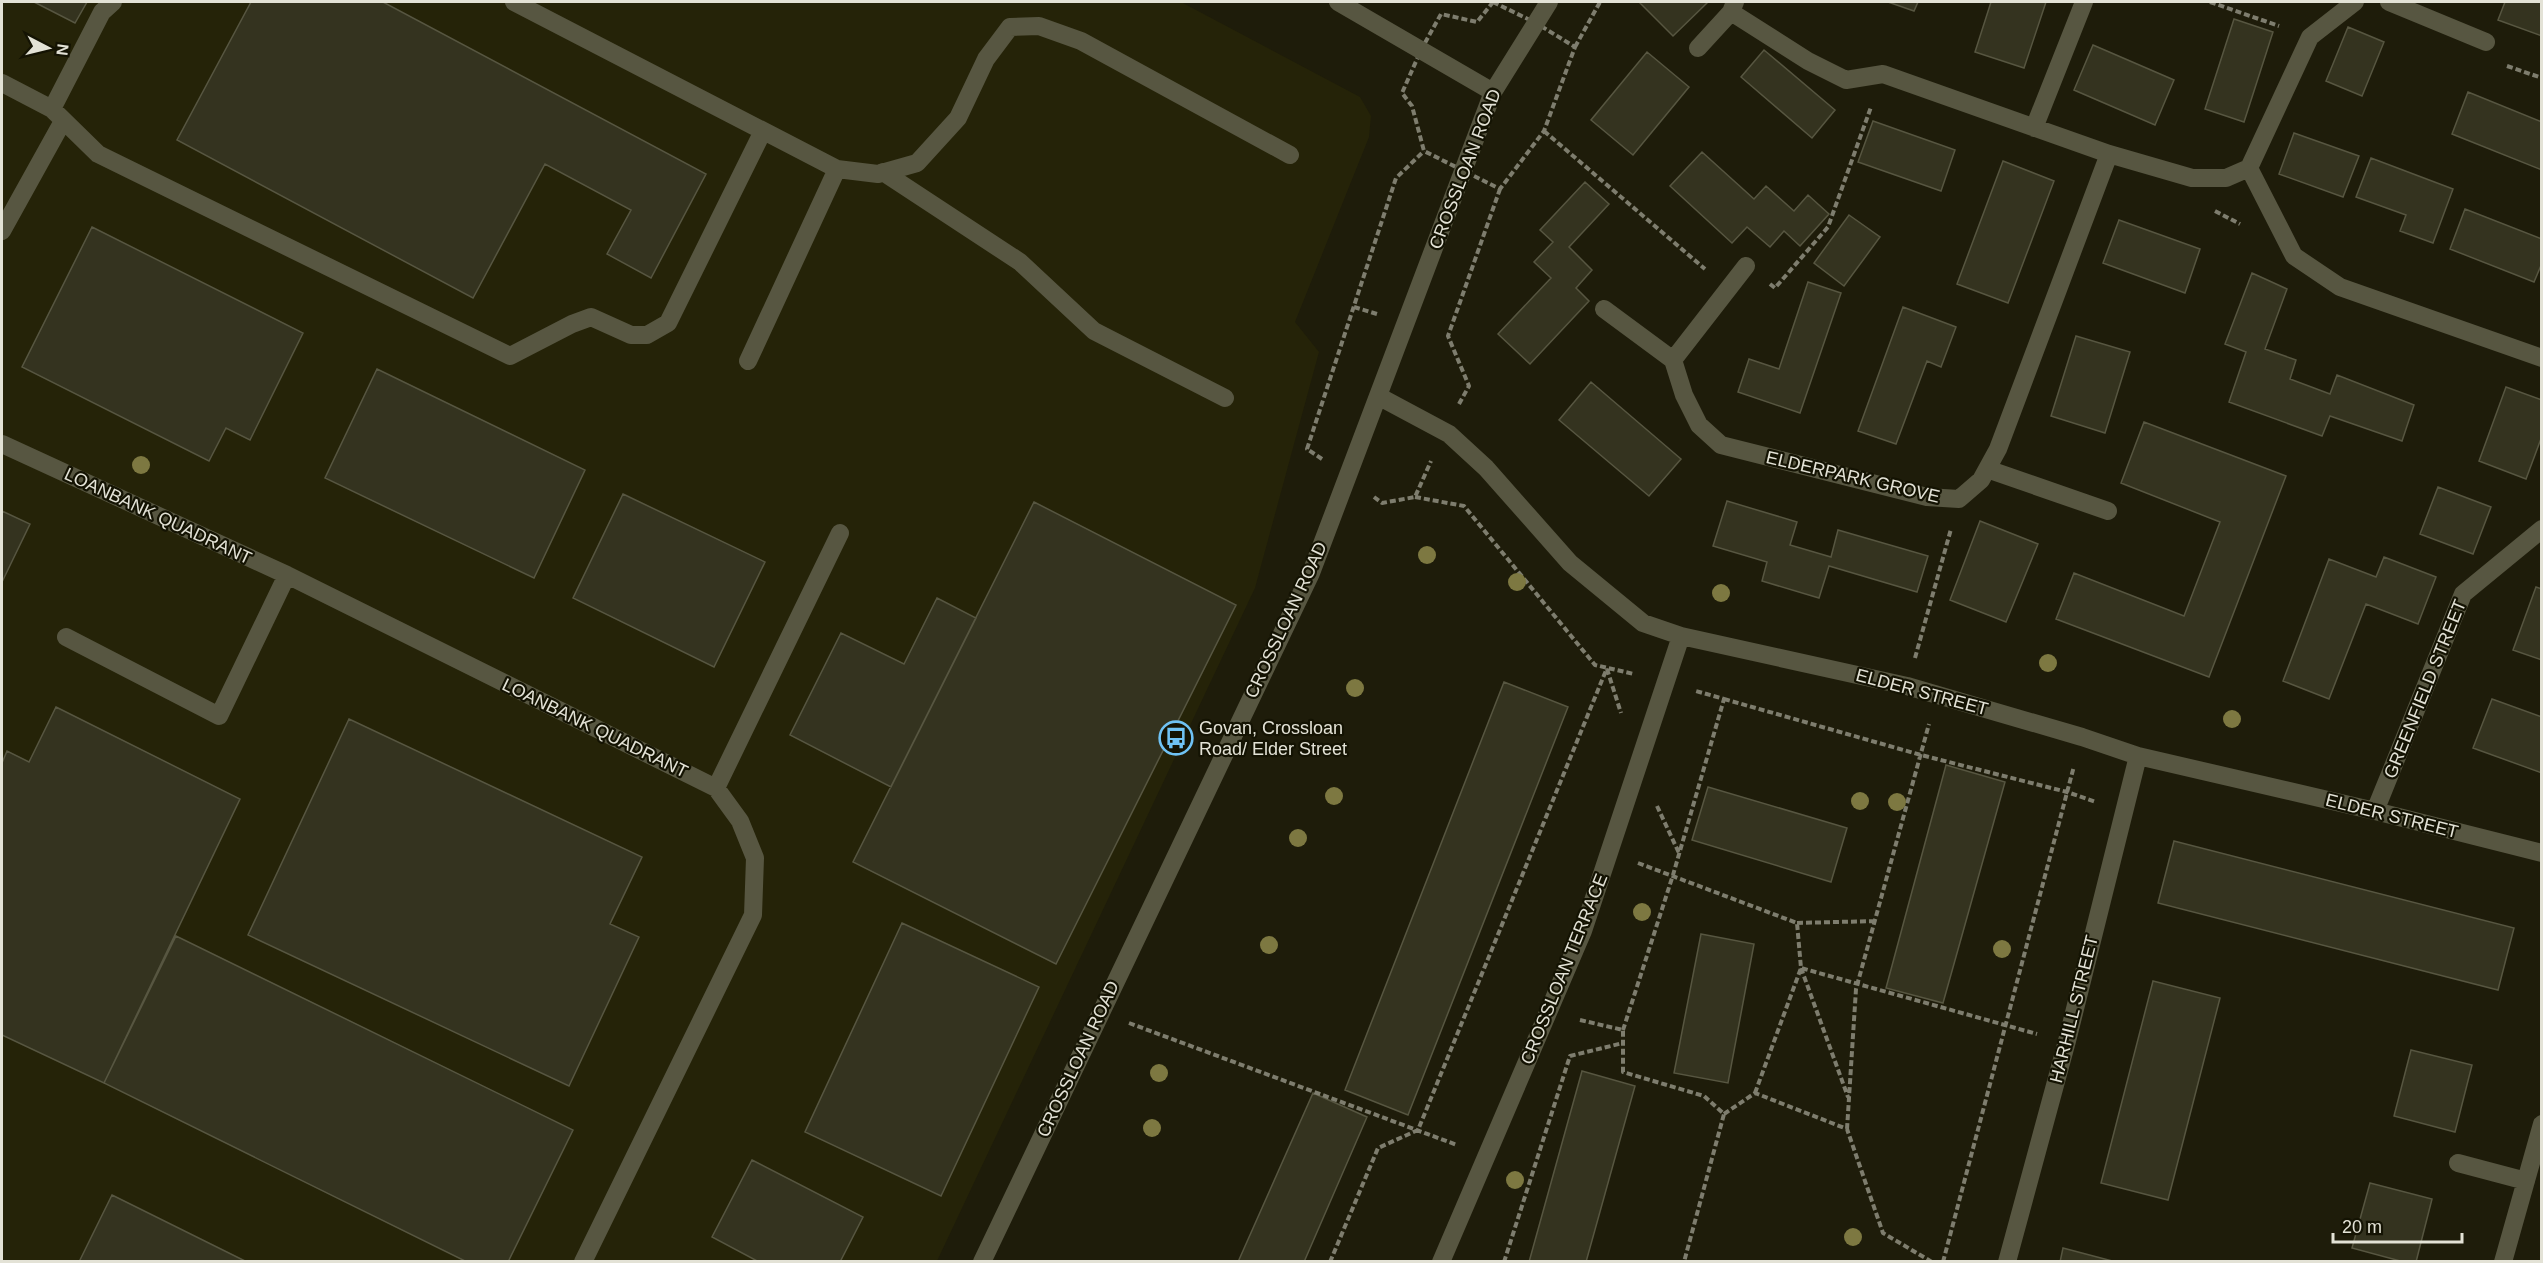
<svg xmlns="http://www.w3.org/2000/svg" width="2543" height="1263" viewBox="0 0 2543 1263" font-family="Helvetica,sans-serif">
<rect width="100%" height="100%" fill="#1e1c0a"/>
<!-- built -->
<path fill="#252308" d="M2,2h1179l179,95 11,19 -2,21 -74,185 24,30 -64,236 -318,673 -935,1z"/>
<!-- building -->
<path fill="#34331f" stroke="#575641" stroke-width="1.5" d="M34,2h53l-12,21z
M251,2h132l323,172 -55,104 -44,-24 24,-44 -86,-46 -72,134 -296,-158z
M1642,2h66l-35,34 -33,-33z
M1888,2h30l-4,9z
M1991,2h55l-22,66 -49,-16z
M2505,2h37v34l-44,-16z
M2234,19l39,13 -29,90 -39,-13z
M2348,27l36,15 -22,54 -36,-15z
M2093,45l81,35 -19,45 -81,-35z
M1764,50l71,60 -23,28 -71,-61z
M1647,52l42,35 -56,68 -42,-35z
M2468,92l74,30v48l-90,-36z
M1873,121l82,29 -14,41 -83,-29z
M2294,133l65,23 -16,41 -64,-23z
M1702,152l52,47 12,-13 28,25 14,-16 21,19 -29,32 -16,-15 -14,16 -23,-20 -15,16 -62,-57z
M2371,158l82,31 -20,54 -33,-12 6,-16 -50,-18z
M2003,161l51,20 -46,122 -51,-19z
M1585,182l24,22 -40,43 23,23 -16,18 13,13 -59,63 -32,-30 53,-56 -17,-16 19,-20 -13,-12z
M2465,209l77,30v24l-8,19 -84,-33z
M1849,215l31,22 -36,49 -30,-23z
M2119,220l81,29 -15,44 -82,-30z
M92,227l211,106 -53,107 -24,-12 -17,33 -187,-94z
M2252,273l35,16 -22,60 31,11 -6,19 40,15 7,-19 77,30 -12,36 -72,-25 -8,20 -93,-34 17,-50 -21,-8z
M1808,282l33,11 -41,120 -62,-21 11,-33 30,10z
M1903,307l53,20 -15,40 -14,-6 -31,83 -38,-13z
M2076,336l54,16 -25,81 -54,-17z
M377,369l208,101 -51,108 -209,-100z
M1591,382l90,77 -32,37 -90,-76z
M2506,387l36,13v36l-16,43 -47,-18z
M2144,422l142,54 -77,201 -153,-58 18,-46 110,43 36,-94 -99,-39z
M2438,487l53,20 -18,47 -53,-20z
M623,494l142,68 -51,105 -141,-69z
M1727,501l70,21 -7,23 41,12 7,-27 90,26 -11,36 -88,-26 -10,32 -57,-17 5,-19 -54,-16z
M1034,502l202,103 -180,359 -203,-102z
M2,511l28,13 -28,58z
M1980,521l58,23 -32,78 -56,-22z
M2384,557l52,20 -18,47 -52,-20 -37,95 -46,-18 46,-122 47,18z
M2536,587l6,2v71l-29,-10z
M937,598l39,20 -85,169 -101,-52 51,-102 63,31z
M1504,682l64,25 -160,408 -63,-25z
M2492,699l50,18v56l-69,-25z
M56,707l184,92 -136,284 -102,-48v-272l5,-12 22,11z
M349,719l293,138 -32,67 29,13 -70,149 -321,-151z
M1946,765l59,17 -62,221 -57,-15z
M1708,787l139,41 -16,54 -139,-42z
M2174,841l340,87 -16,62 -340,-87z
M902,923l137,64 -98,209 -136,-64z
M1701,934l53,10 -26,139 -54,-10z
M176,936l397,194 -65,132h-41l-363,-179z
M2153,981l67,17 -52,202 -67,-17z
M2411,1050l61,15 -17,67 -61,-16z
M1582,1071l53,15 -49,176h-57z
M1313,1093l54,24 -63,145h-66z
M752,1160l111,57 -23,45h-81l-47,-25z
M2370,1183l62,16 -16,63h-12l-52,-14z
M112,1195l135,67h-168z
M2063,1248l53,14h-56z"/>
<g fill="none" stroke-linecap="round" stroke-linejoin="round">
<!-- path -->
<path stroke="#7e7d6e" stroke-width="4" stroke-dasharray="6 3" stroke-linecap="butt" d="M1493,2l43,21 39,24 -31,84 -44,58 -76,-38 -12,-45 -10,-13 19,-43 20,-36 36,8z
M2210,2l69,24
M1575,47l25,-45
M2507,66l35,12
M1544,131l161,138
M2215,211l25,13
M1770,284l5,4 53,-61 43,-120
M1354,307l23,7
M1459,404l10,-18 -21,-50 52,-147
M1322,459l-15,-10 89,-271 28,-27
M1374,497l8,6 33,-6 16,-36
M1415,497l49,9 131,159 39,9
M1915,658l36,-129
M1607,669l14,44
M1724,699l197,56 146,37 29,10
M1657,806l22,47
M1638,863l159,60 4,45 236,66
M1797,923l79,-2
M1801,968l47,129
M1580,1020l43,10v42l81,24 20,18 -40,148
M1129,1023l328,122
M1623,1030l50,-155 51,-176 -28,-8
M1755,1093l46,-125
M1724,1114l31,-21 92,36 36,104 49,29
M1847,1129l9,-140 73,-265
M1330,1262l48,-114 40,-18 189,-462
M1504,1262l66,-206 53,-13
M1943,1262l131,-496"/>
<!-- minor -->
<path stroke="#575641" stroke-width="18" d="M514,2l323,167 41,5 39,-11 41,-45 28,-59 24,-32 29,-1 42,15 209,114
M1338,2l155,90
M2389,2l97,40
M1731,12l77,49 38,19 37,-6 226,80 83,24h34l23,-10 61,-131 45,-35
M1698,48l33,-36 4,-10
M2,83l50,26 50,-97 11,-10
M52,109l46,45 412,202 62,-32 19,-7 40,18h16l21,-12 95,-192
M2034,128l50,-126
M2249,168l45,88 46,31 202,71
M883,172l137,90 74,69 131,67
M2,231l61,-110
M1604,309l69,51 11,35 15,30 22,20 206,52 32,2 22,-19 17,-31 111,-295
M1673,360l73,-94
M748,361l89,-192
M1378,396l71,38 37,34 84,95 73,60 38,13 226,50 175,51 56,19 237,55 167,42
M2,444l285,131 429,213 24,33 15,37 -2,57 -170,347
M1987,469l121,42
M66,637l153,79 68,-141
M716,788l124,-255
M2375,811l88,-217 79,-65
M2458,1163l68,18
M982,1262l329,-689 182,-481 56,-90
M1441,1262l142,-331 98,-295
M2007,1262l60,-221 71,-285
M2503,1262l39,-138"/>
</g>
<!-- trees -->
<g fill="#7d7841">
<circle cx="141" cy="465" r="9"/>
<circle cx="1427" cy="555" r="9"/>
<circle cx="1517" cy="582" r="9"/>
<circle cx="1721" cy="593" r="9"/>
<circle cx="2048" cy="663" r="9"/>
<circle cx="1355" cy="688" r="9"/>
<circle cx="2232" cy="719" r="9"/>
<circle cx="1334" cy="796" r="9"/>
<circle cx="1860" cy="801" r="9"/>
<circle cx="1897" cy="802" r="9"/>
<circle cx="1298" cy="838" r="9"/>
<circle cx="1642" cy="912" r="9"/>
<circle cx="1269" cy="945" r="9"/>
<circle cx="2002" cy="949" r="9"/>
<circle cx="1159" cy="1073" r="9"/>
<circle cx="1152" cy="1128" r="9"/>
<circle cx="1515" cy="1180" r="9"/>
<circle cx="1853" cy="1237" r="9"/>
</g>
<!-- icons -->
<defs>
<g id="bus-ring" transform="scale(1.725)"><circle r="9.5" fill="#141303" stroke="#6fc2f4" stroke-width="1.5"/><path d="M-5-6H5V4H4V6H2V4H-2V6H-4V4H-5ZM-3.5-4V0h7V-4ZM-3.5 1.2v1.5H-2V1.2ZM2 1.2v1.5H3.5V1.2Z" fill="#6fc2f4"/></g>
</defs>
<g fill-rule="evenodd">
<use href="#bus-ring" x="1176" y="738"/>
</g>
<g text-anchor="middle" stroke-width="4.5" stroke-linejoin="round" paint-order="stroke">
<!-- street labels -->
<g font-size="18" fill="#e3e2d6" stroke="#141303">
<text transform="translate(1465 169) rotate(-69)" y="6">CROSSLOAN ROAD</text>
<text transform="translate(1853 477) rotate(13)" y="6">ELDERPARK GROVE</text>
<text transform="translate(158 516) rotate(25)" y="6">LOANBANK QUADRANT</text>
<text transform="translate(1286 620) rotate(-65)" y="6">CROSSLOAN ROAD</text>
<text transform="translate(2425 689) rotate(-68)" y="6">GREENFIELD STREET</text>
<text transform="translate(1922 692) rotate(15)" y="6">ELDER STREET</text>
<text transform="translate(595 728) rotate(26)" y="6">LOANBANK QUADRANT</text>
<text transform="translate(2392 816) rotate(14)" y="6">ELDER STREET</text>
<text transform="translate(1564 969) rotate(-68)" y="6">CROSSLOAN TERRACE</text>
<text transform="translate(2074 1009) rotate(-76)" y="6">HARHILL STREET</text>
<text transform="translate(1078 1059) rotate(-65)" y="6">CROSSLOAN ROAD</text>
</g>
<!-- poi labels -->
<g font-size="18" fill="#e3e2d6" stroke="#141303" text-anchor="start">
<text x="1199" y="734">Govan, Crossloan<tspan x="1199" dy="21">Road/ Elder Street</tspan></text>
</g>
</g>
<!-- border -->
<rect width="2543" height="1263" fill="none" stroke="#e3e2d6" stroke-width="6"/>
<!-- north arrow -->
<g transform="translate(48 48) rotate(97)" stroke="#141303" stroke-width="4.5" paint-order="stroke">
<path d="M0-4.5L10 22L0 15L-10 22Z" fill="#e3e2d6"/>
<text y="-9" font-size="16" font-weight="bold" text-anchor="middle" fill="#e3e2d6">N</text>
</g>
<!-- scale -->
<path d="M2333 1233v9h129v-9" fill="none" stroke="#e3e2d6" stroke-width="3"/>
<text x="2342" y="1233" font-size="18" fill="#e3e2d6" stroke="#141303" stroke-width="4.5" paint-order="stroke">20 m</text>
</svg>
